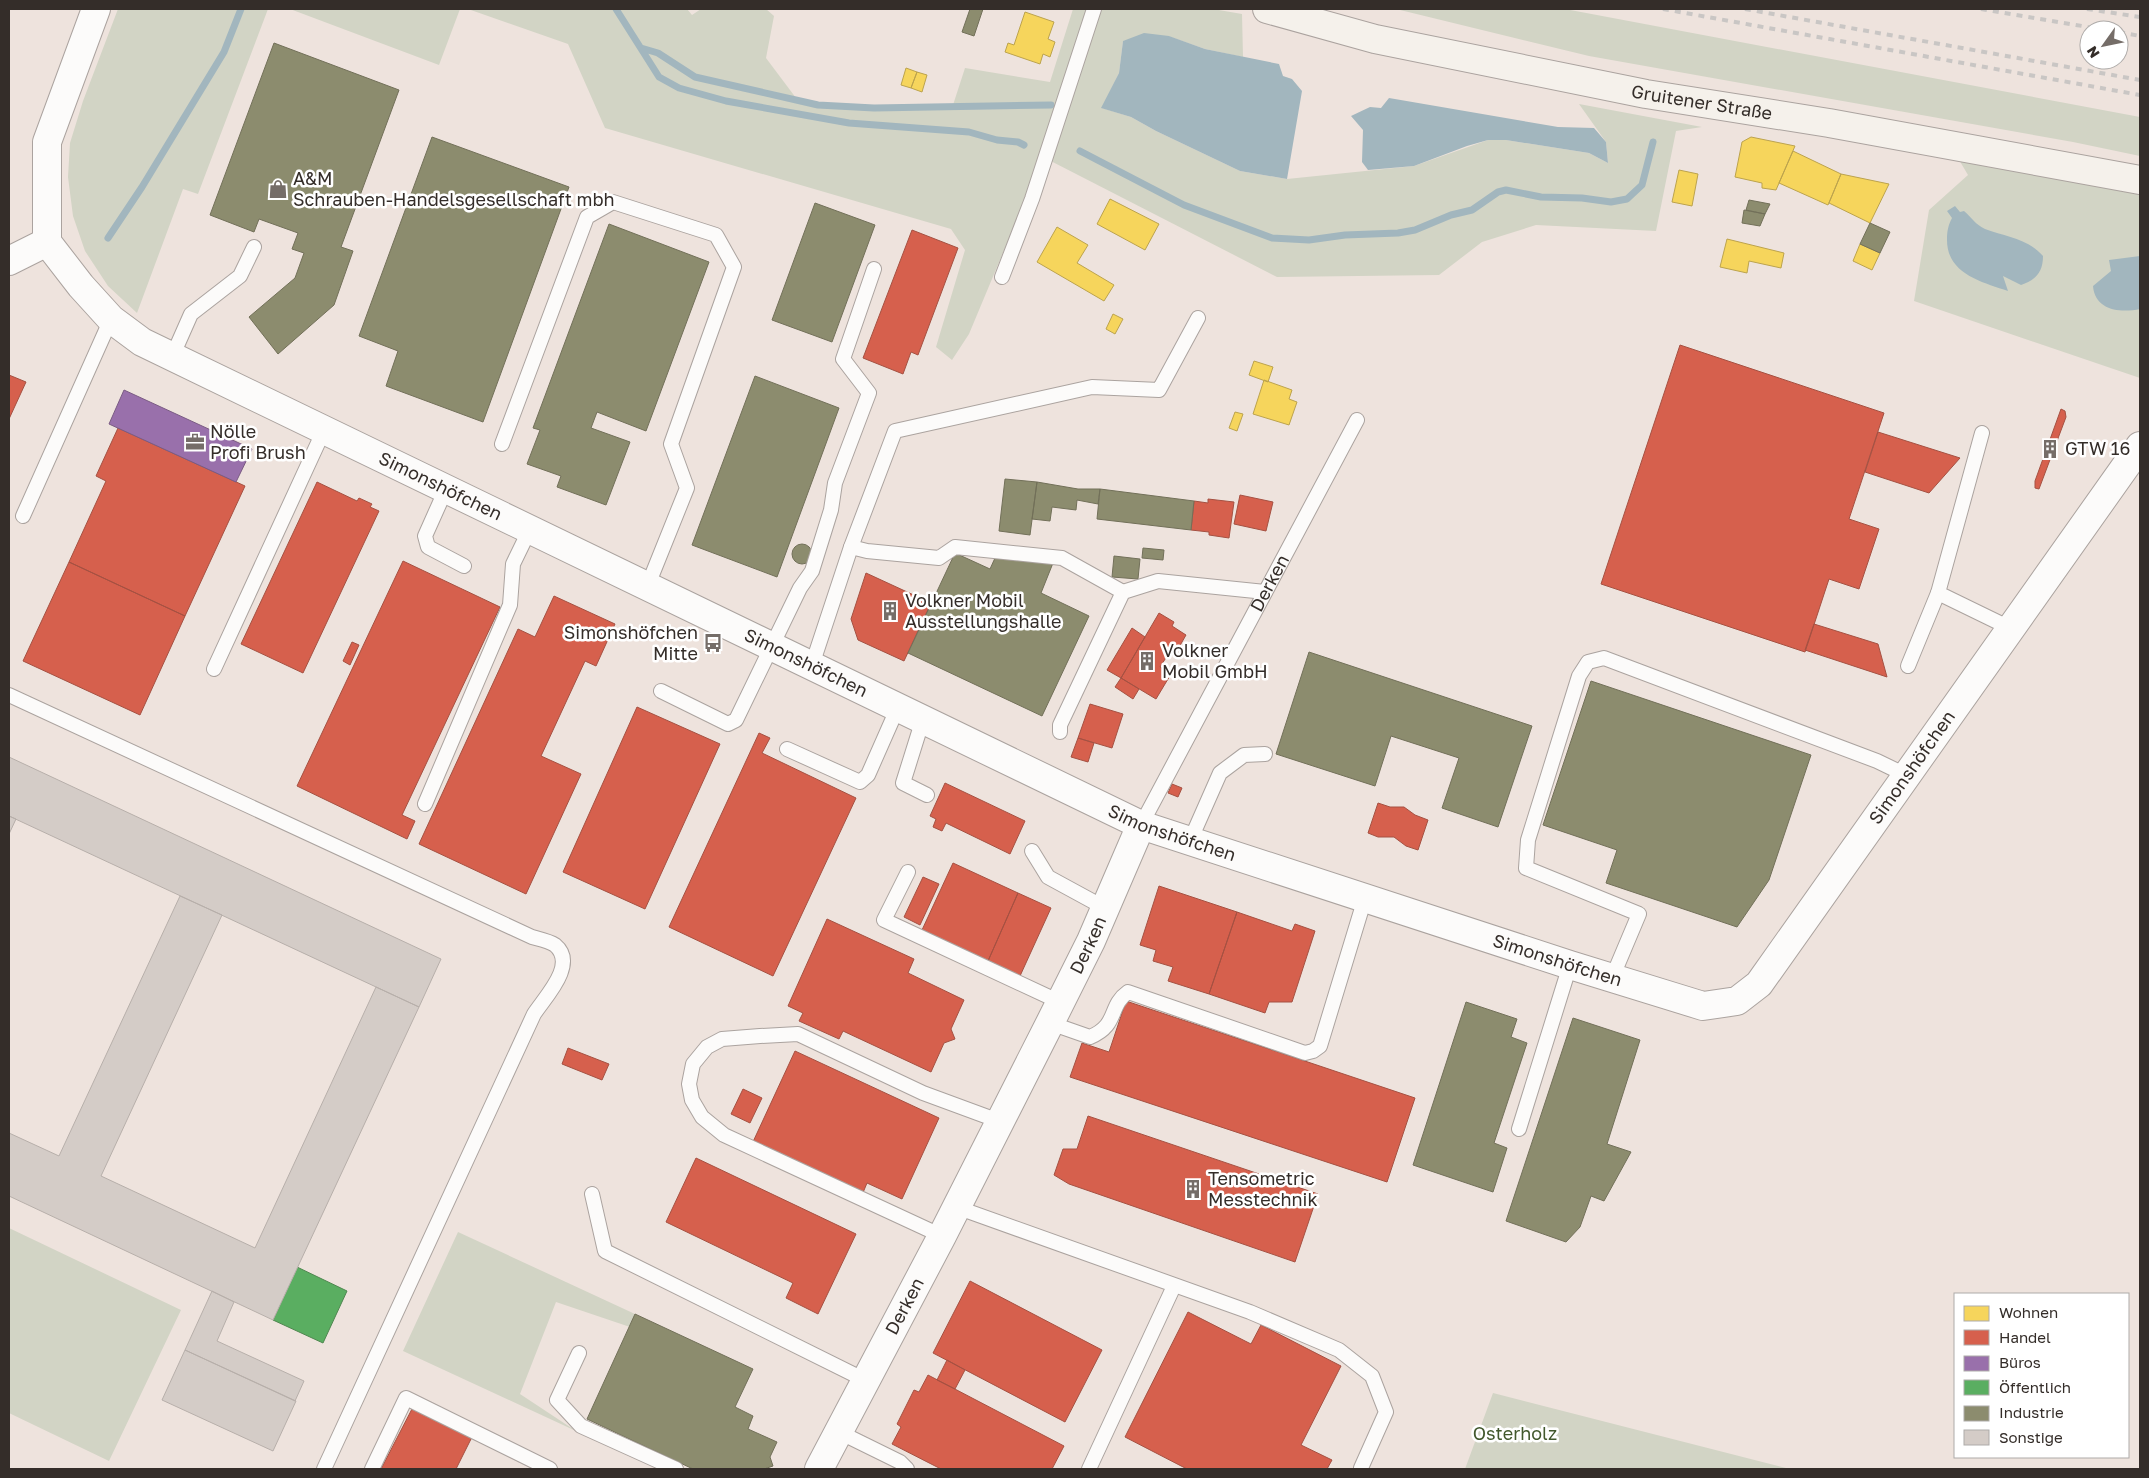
<svg xmlns="http://www.w3.org/2000/svg" width="2149" height="1478" viewBox="0 0 2149 1478" font-family="'Golos Text',sans-serif">
<rect width="100%" height="100%" fill="#eee3dd"/>
<!-- green -->
<path fill="#d2d4c5" d="M118,9h150l-70,185 -15,-5 -46,124 -29,-27 -23,-35 -12,-35 -5,-39 2,-34 13,-42z
M290,9h170l-21,56z
M468,9h219l5,6 9,-6h65l8,7 -8,42 33,44 56,8 98,-5 12,-37 85,14 23,-73h140l29,5 1,43 -38,-8 -37,-13 -45,5 -4,32 -17,35 29,9 25,14 84,40 47,8 127,-13 74,-26h18l83,13 19,10 -2,-21 -27,-38 123,23 -26,4 -20,100 -120,-6 -54,17 -43,33 -162,2 -236,-121 -16,44 -56,134 -17,26 -16,-13 29,-97 -14,-21 -346,-101 -37,-84z
M1396,9h169l575,108v39l-67,-14 -484,-86z
M1955,153l185,36v189l-226,-77 15,-91 39,-35z
M9,1228l172,82 -72,151 -100,-48z
M458,1232l177,82 -5,13 -74,-25 -36,92 56,37 -173,-80z
M1493,1393l297,76h-325z"/>
<!-- water -->
<path fill="#a2b6be" d="M1144,33l25,3 36,13 74,15 4,12 9,3 10,12 -15,88 -47,-8 -84,-40 -25,-14 -30,-9 18,-35 4,-32z
M1389,98l169,29 36,1 12,14 2,21 -19,-10 -83,-13h-18l-21,6 -53,20 -46,4 -6,-8 1,-32 -12,-14 19,-9 11,1z
M1955,206l5,6 4,-1c7,6 12,14 21,18 21,8 42,9 58,27 0,16 -7,24 -22,29l-18,-9 5,15c-26,-9 -61,-17 -61,-51 0,-9 1,-14 5,-22l-5,-7z
M2140,256v53c-19,4 -45,2 -47,-23l18,-15 -2,-11z"/>
<!-- homes -->
<path fill="#f6d55c" stroke="#bca34d" d="M1025,12l29,10 -6,17 7,3 -5,15 -7,-3 -3,10 -35,-12 3,-9 6,2z
M906,68l11,4 -6,16 -10,-3z
M917,72l10,3 -5,17 -11,-4z
M1751,137l44,9 -19,44 -14,-2v-5l-27,-6 7,-35z
M1793,151l48,23 -13,31 -49,-22z
M1679,170l19,4 -6,32 -20,-4z
M1841,174l48,10 -19,39 -41,-20z
M1110,199l49,25 -14,26 -48,-26z
M1057,227l31,18 -11,18 37,22 -10,16 -67,-39z
M1727,239l57,14 -3,15 -32,-7 -2,12 -27,-6z
M1860,244l20,9 -8,17 -19,-9z
M1113,314l10,5 -8,15 -9,-5z
M1254,361l19,6 -5,15 -19,-7z
M1264,380l28,10 -3,9 8,3 -8,23 -36,-11z
M1235,412l8,2 -6,17 -8,-3z"/>
<!-- shops -->
<path fill="#d6604d" stroke="#a55142" d="M912,230l46,18 -40,107 -7,-3 -8,22 -40,-16z
M1680,345l204,68 -35,106 30,10 -20,60 -30,-10 -24,73 -204,-68z
M9,375l17,7 -17,37z
M2061,409l4,2 1,6 -27,72 -4,-1v-7z
M118,428l127,58 -60,130 -116,-54 37,-81 -10,-5z
M1878,432l82,26 -31,35 -64,-21z
M317,482l40,19 2,-3 13,6 -2,3 9,4 -76,162 -62,-29z
M1240,495l33,7 -7,29 -32,-7z
M1208,499l26,3 -5,36 -20,-3v-3l-18,-2 3,-29 14,2z
M403,561l97,46 -98,208 13,6 -8,18 -110,-53z
M69,562l116,54 -45,99 -117,-54z
M866,573l65,30 -27,58 -46,-21 -7,-21z
M554,596l61,28 -19,42 -11,-5 -44,95 40,18 -55,120 -107,-50 99,-215 17,8z
M1159,613l15,9 -2,4 14,9 -12,21 -5,-3 -9,14 11,7 -15,25 -35,-21z
M1814,624l64,20 9,33 -82,-27z
M1132,628l13,9 -24,41 -14,-8z
M352,642l7,3 -9,20 -7,-4z
M1121,678l18,11 -6,10 -18,-12z
M1090,704l33,10 -11,34 -34,-10z
M637,707l83,37 -75,165 -82,-37z
M759,733l11,5 -8,15 94,45 -83,178 -104,-49z
M1078,738l16,5 -6,19 -17,-5z
M945,783l80,38 -15,33 -64,-31 -4,8 -9,-4 3,-8 -6,-3z
M1172,784l10,4 -4,9 -10,-4z
M1378,803l12,4h14l11,8 13,5 -10,30 -12,-4 -12,-9h-16l-10,-4z
M953,863l65,30 -30,68 -66,-31z
M923,877l16,7 -19,41 -16,-8z
M1159,886l78,26 -28,82 -41,-13 5,-14 -20,-6 3,-11 -16,-5z
M1018,893l33,15 -31,68 -32,-15z
M1237,912l55,19 3,-7 20,7 -23,71h-23l-4,11 -56,-19z
M827,919l87,40 -6,14 56,27 -13,29 4,10 -11,4 -13,29 -88,-41 -4,8 -40,-18 4,-8 -15,-7z
M1126,1001l289,97 -28,84 -317,-105 12,-34 27,9z
M568,1048l41,16 -7,16 -40,-16z
M795,1051l144,67 -37,81 -35,-16 -5,12 -110,-51z
M743,1089l19,9 -12,25 -19,-9z
M1088,1116l230,78 -23,68 -226,-78 -15,-9 9,-26h14z
M696,1158l160,76 -38,80 -32,-16 7,-15 -127,-61z
M970,1281l132,69 -37,72 -132,-69z
M1188,1312l63,32 10,-19 80,41 -40,79 31,15 -5,9h-140l-62,-32z
M947,1360l18,10 -10,19 -18,-9z
M928,1375l136,71 -12,23h-111l-49,-25 9,-17 -4,-3 17,-34 5,2z
M413,1407l59,30 -16,32h-75z"/>
<!-- offices -->
<path fill="#9970ab" stroke="#7b5c84" d="M124,390l128,59 -16,33 -127,-58z"/>
<!-- public -->
<path fill="#5aae61" stroke="#4f8750" d="M297,1267l50,24 -24,52 -50,-23z"/>
<!-- industry -->
<path fill="#8c8c6e" stroke="#727059" d="M970,9h13l-9,27 -12,-4z
M274,43l125,47 -58,157 12,4 -19,54 -56,49 -29,-37 46,-39 9,-25 -12,-4 6,-16 -39,-14 -5,13 -44,-17z
M432,137l137,50 -86,235 -97,-36 12,-35 -39,-15z
M1749,200l21,4 -5,10 -19,-4z
M815,203l60,22 -43,117 -60,-22z
M1744,210l21,4 -5,12 -18,-3z
M1870,223l20,9 -10,21 -20,-9z
M609,224l100,38 -63,169 -49,-19 -6,16 39,14 -24,63 -49,-18 4,-11 -34,-12 13,-34 -7,-2z
M755,376l84,32 -62,169 -85,-32z
M1005,479l32,3 -7,53 -31,-4z
M1037,482l41,7h22l-2,15 -21,-4 -1,10 -24,-3 -2,14 -18,-2z
M1100,489l94,12 -3,29 -94,-11z
M792 554a10 10 0 1 1 20 0a10 10 0 1 1-20 0Z
M1143,548l21,2 -1,10 -21,-2z
M955,553l35,16 5,-11 58,5 -12,30 48,23 -47,100 -134,-63z
M1114,556l26,3 -2,20 -26,-2z
M1309,652l223,74 -34,101 -56,-19 17,-50 -68,-22 -16,50 -99,-32z
M1591,681l220,74 -42,125 -32,47 -131,-44 11,-33 -74,-25z
M1466,1002l51,17 -6,18 16,6 -33,100 13,5 -14,44 -80,-27z
M1573,1018l67,22 -33,104 24,8 -27,49 -13,-5 -11,31 -14,15 -60,-21z
M635,1314l118,55 -18,38 18,9 -5,13 29,13 -7,15 3,9 -9,3h-71l-106,-50z"/>
<g fill="none" stroke-linecap="round" stroke-linejoin="round">
<!-- stream -->
<path stroke="#a2b6be" stroke-width="7" d="M616,9l43,68 20,11 47,13 123,22 120,9 28,8 21,2 6,3
M641,48l17,5 37,24 123,28 56,3 177,-3
M1080,151l104,54 88,33 37,2 36,-5 53,-2 17,-3 36,-15 21,-5 26,-18 8,-2 35,7 41,1 29,4 16,-3 15,-14 11,-43
M108,238l34,-51 82,-135 17,-43"/>
</g>
<!-- building -->
<path fill="#d4ccc7" stroke="#b7afaa" d="M9,757l432,202 -22,48 -410,-191z
M9,816l7,3 -7,15z
M180,896l42,19 -121,261 154,72 121,-261 43,20 -146,313 -264,-124v-63l50,23z
M212,1291l22,11 -17,39 87,40 -9,20 -110,-51z
M185,1350l111,51 -23,50 -111,-51z"/>
<g fill="none" stroke-linecap="round" stroke-linejoin="round">
<!-- lane casing -->
<g stroke="#aba39f" stroke-width="16">
<g id="lane">
<path d="M1002,277l30,-78 62,-190"/>
<path d="M172,357l19,-43 49,-38 14,-29"/>
<path d="M1982,433l-44,160 74,36"/>
<path d="M502,444l85,-227 26,-15 103,33 18,32 -63,177 16,44 -39,97"/>
<path d="M446,489l-21,47 3,11 36,19"/>
<path d="M23,516l88,-197"/>
<path d="M851,547l16,4 72,7 16,-11 107,11 61,34"/>
<path d="M812,665l39,-118 44,-116 197,-44 67,3 39,-72"/>
<path d="M1908,666l30,-73"/>
<path d="M214,669l110,-239"/>
<path d="M661,691l67,33 8,-4 64,-132 12,-17 19,-61 4,-27 34,-90 -26,-34 31,-90"/>
<path d="M9,695l523,242c7,2 17,4 23,8 23,19 -10,52 -21,69l-210,455"/>
<path d="M923,719l-20,64 24,12"/>
<path d="M1060,732v-7l63,-133 35,-11 107,11"/>
<path d="M787,749l73,33 8,-7 30,-68"/>
<path d="M425,804l85,-199 3,-41 17,-35"/>
<path id="s1" d="M1141,825l216,-405"/>
<path d="M1190,841l30,-68 24,-18 21,-1"/>
<path d="M1032,851l16,26 57,31"/>
<path d="M908,872l-24,48 176,82"/>
<path d="M1612,978l27,-64 -113,-46 2,-28 51,-164 9,-14 16,-4 273,103 31,15"/>
<path d="M1050,1023l40,14c29,-12 18,-31 38,-45l177,61 8,-2 7,-5 45,-148"/>
<path d="M1519,1129l51,-164"/>
<path d="M592,1194l13,57 260,129"/>
<path d="M956,1207l294,105 89,38 33,26 14,36 -25,56"/>
<path d="M942,1236l-218,-101 -22,-18 -10,-17 -3,-16 4,-20 14,-17 15,-8 38,-3 38,-2 125,59 76,28"/>
<path d="M579,1353l-22,47 24,26 95,43"/>
<path d="M839,1432l61,30 7,7"/>
<path d="M372,1469l34,-71 144,71"/>
<path d="M1089,1469l85,-183"/>
</g>
</g>
<!-- street casing -->
<g stroke="#aba39f" stroke-width="30">
<g id="street">
<path id="s2" d="M96,9l-49,133v100l34,44 30,33 31,23 999,483 429,140 133,41 34,-5 22,-17 381,-538"/>
<path d="M9,261l38,-19"/>
<path id="s3" d="M819,1469l123,-233 108,-213 41,-82 50,-116"/>
</g>
</g>
<!-- secondary casing -->
<g stroke="#aba39f" stroke-width="30">
<g id="secondary">
<path id="s4" d="M1267,9l108,30 271,55 183,29 311,57"/>
</g>
</g>
<!-- lane -->
<use href="#lane" stroke="#fcfbfa" stroke-width="14"/>
<!-- street -->
<use href="#street" stroke="#fcfbfa" stroke-width="28"/>
<!-- secondary -->
<use href="#secondary" stroke="#f5f1eb" stroke-width="28"/>
<!-- rail -->
<path stroke="#c9c6c4" stroke-width="4" stroke-dasharray="6 6" stroke-linecap="butt" d="M1663,9l477,86
M1745,9l395,71
M1981,9l125,21
M2087,9l53,8
M2119,32l21,4"/>
</g>
<!-- icons -->
<defs>
<g id="shop-bare" transform="scale(1.5)"><path d="M-5-2.5h2.3a2.7 3.5 0 0 1 5.4 0H5L5.5 6h-11ZM-1.5-2.5h3a1.5 2.3 0 0 0-3 0Z" fill="#756d68" stroke="#fff" stroke-width="2.5" paint-order="stroke"/></g>
<g id="office-bare" transform="scale(1.5)"><path d="M-6-3h4V-5.5h4V-3h4V5H-6ZM-1-4.5V-3h2v-1.5ZM-6 0V1H6V0Z" fill="#756d68" stroke="#fff" stroke-width="2.5" paint-order="stroke"/></g>
<g id="building-bare" transform="scale(1.5)"><path d="M-4-6H4V6H1V3H-1V6H-4ZM-2.5-4.3h1.7v1.8h-1.7ZM.8-4.3h1.7v1.8H.8ZM-2.5-1h1.7V.8h-1.7ZM.8-1h1.7V.8H.8Z" fill="#756d68" stroke="#fff" stroke-width="2.5" paint-order="stroke"/></g>
<g id="bus-bare" transform="scale(1.5)"><path d="M-5-6H5V4H4V6H2V4H-2V6H-4V4H-5ZM-3.5-4V0h7V-4ZM-3.5 1.2v1.5H-2V1.2ZM2 1.2v1.5H3.5V1.2Z" fill="#756d68" stroke="#fff" stroke-width="2.5" paint-order="stroke"/></g>
</defs>
<g fill-rule="evenodd">
<use href="#shop-bare" x="278" y="189"/>
<use href="#office-bare" x="195" y="442"/>
<use href="#building-bare" x="2050" y="449"/>
<use href="#building-bare" x="890" y="611"/>
<use href="#bus-bare" x="713" y="643"/>
<use href="#building-bare" x="1147" y="661"/>
<use href="#building-bare" x="1193" y="1189"/>
</g>
<g text-anchor="middle" stroke-width="5" stroke-linejoin="round" paint-order="stroke">
<!-- street labels -->
<g font-size="18" fill="#342d29" stroke="#fff">
<text dy="6" stroke="none"><textPath href="#s4" startOffset="445">Gruitener Straße</textPath></text>
<text dy="6" stroke="none"><textPath href="#s2" startOffset="712">Simonshöfchen</textPath></text>
<text dy="6" stroke="none"><textPath href="#s1" startOffset="274">Derken</textPath></text>
<text dy="6" stroke="none"><textPath href="#s2" startOffset="1118">Simonshöfchen</textPath></text>
<text dy="6" stroke="none"><textPath href="#s2" startOffset="2408">Simonshöfchen</textPath></text>
<text dy="6" stroke="none"><textPath href="#s2" startOffset="1522">Simonshöfchen</textPath></text>
<text dy="6" stroke="none"><textPath href="#s3" startOffset="589">Derken</textPath></text>
<text dy="6" stroke="none"><textPath href="#s2" startOffset="1928">Simonshöfchen</textPath></text>
<text dy="6" stroke="none"><textPath href="#s3" startOffset="184">Derken</textPath></text>
</g>
<!-- poi labels -->
<g font-size="18" fill="#342d29" stroke="#fff" text-anchor="start">
<text x="293" y="185">A&amp;M<tspan x="293" dy="21">Schrauben-Handelsgesellschaft mbh</tspan></text>
<text x="210" y="438">Nölle<tspan x="210" dy="21">Profi Brush</tspan></text>
<text x="2065" y="455">GTW 16</text>
<text x="905" y="607">Volkner Mobil<tspan x="905" dy="21">Ausstellungshalle</tspan></text>
<text x="698" y="639" text-anchor="end">Simonshöfchen<tspan x="698" dy="21">Mitte</tspan></text>
<text x="1162" y="657">Volkner<tspan x="1162" dy="21">Mobil GmbH</tspan></text>
<text x="1208" y="1185">Tensometric<tspan x="1208" dy="21">Messtechnik</tspan></text>
</g>
<!-- park labels -->
<g font-size="18" fill="#42582d" stroke="#fff">
<text x="1515" y="1440">Osterholz</text>
</g>
</g>
<!-- border -->
<rect width="2149" height="1478" fill="none" stroke="#342d29" stroke-width="20"/>
<!-- legend -->
<rect x="1954" y="1293" width="175" height="165" fill="#ffffff" stroke="#aeaba9"/>
<rect x="1964" y="1306" width="25" height="15" fill="#f6d55c" stroke="#aeaba9"/>
<text x="1999" y="1318" font-size="15" fill="#342d29">Wohnen</text>
<rect x="1964" y="1330" width="25" height="15" fill="#d6604d" stroke="#aeaba9"/>
<text x="1999" y="1343" font-size="15" fill="#342d29">Handel</text>
<rect x="1964" y="1356" width="25" height="15" fill="#9970ab" stroke="#aeaba9"/>
<text x="1999" y="1368" font-size="15" fill="#342d29">Büros</text>
<rect x="1964" y="1380" width="25" height="15" fill="#5aae61" stroke="#aeaba9"/>
<text x="1999" y="1393" font-size="15" fill="#342d29">Öffentlich</text>
<rect x="1964" y="1406" width="25" height="15" fill="#8c8c6e" stroke="#aeaba9"/>
<text x="1999" y="1418" font-size="15" fill="#342d29">Industrie</text>
<rect x="1964" y="1430" width="25" height="15" fill="#d4ccc7" stroke="#aeaba9"/>
<text x="1999" y="1443" font-size="15" fill="#342d29">Sonstige</text>
<!-- north arrow -->
<g transform="translate(2104 45) rotate(237)"><circle r="24" fill="#ffffff" stroke="#aeaba9"/>
<path d="M0-4L9 19L0 12L-9 19Z" fill="#756d68"/>
<text y="-8" font-size="14" font-weight="bold" text-anchor="middle" fill="#342d29">N</text>
</g>
</svg>
